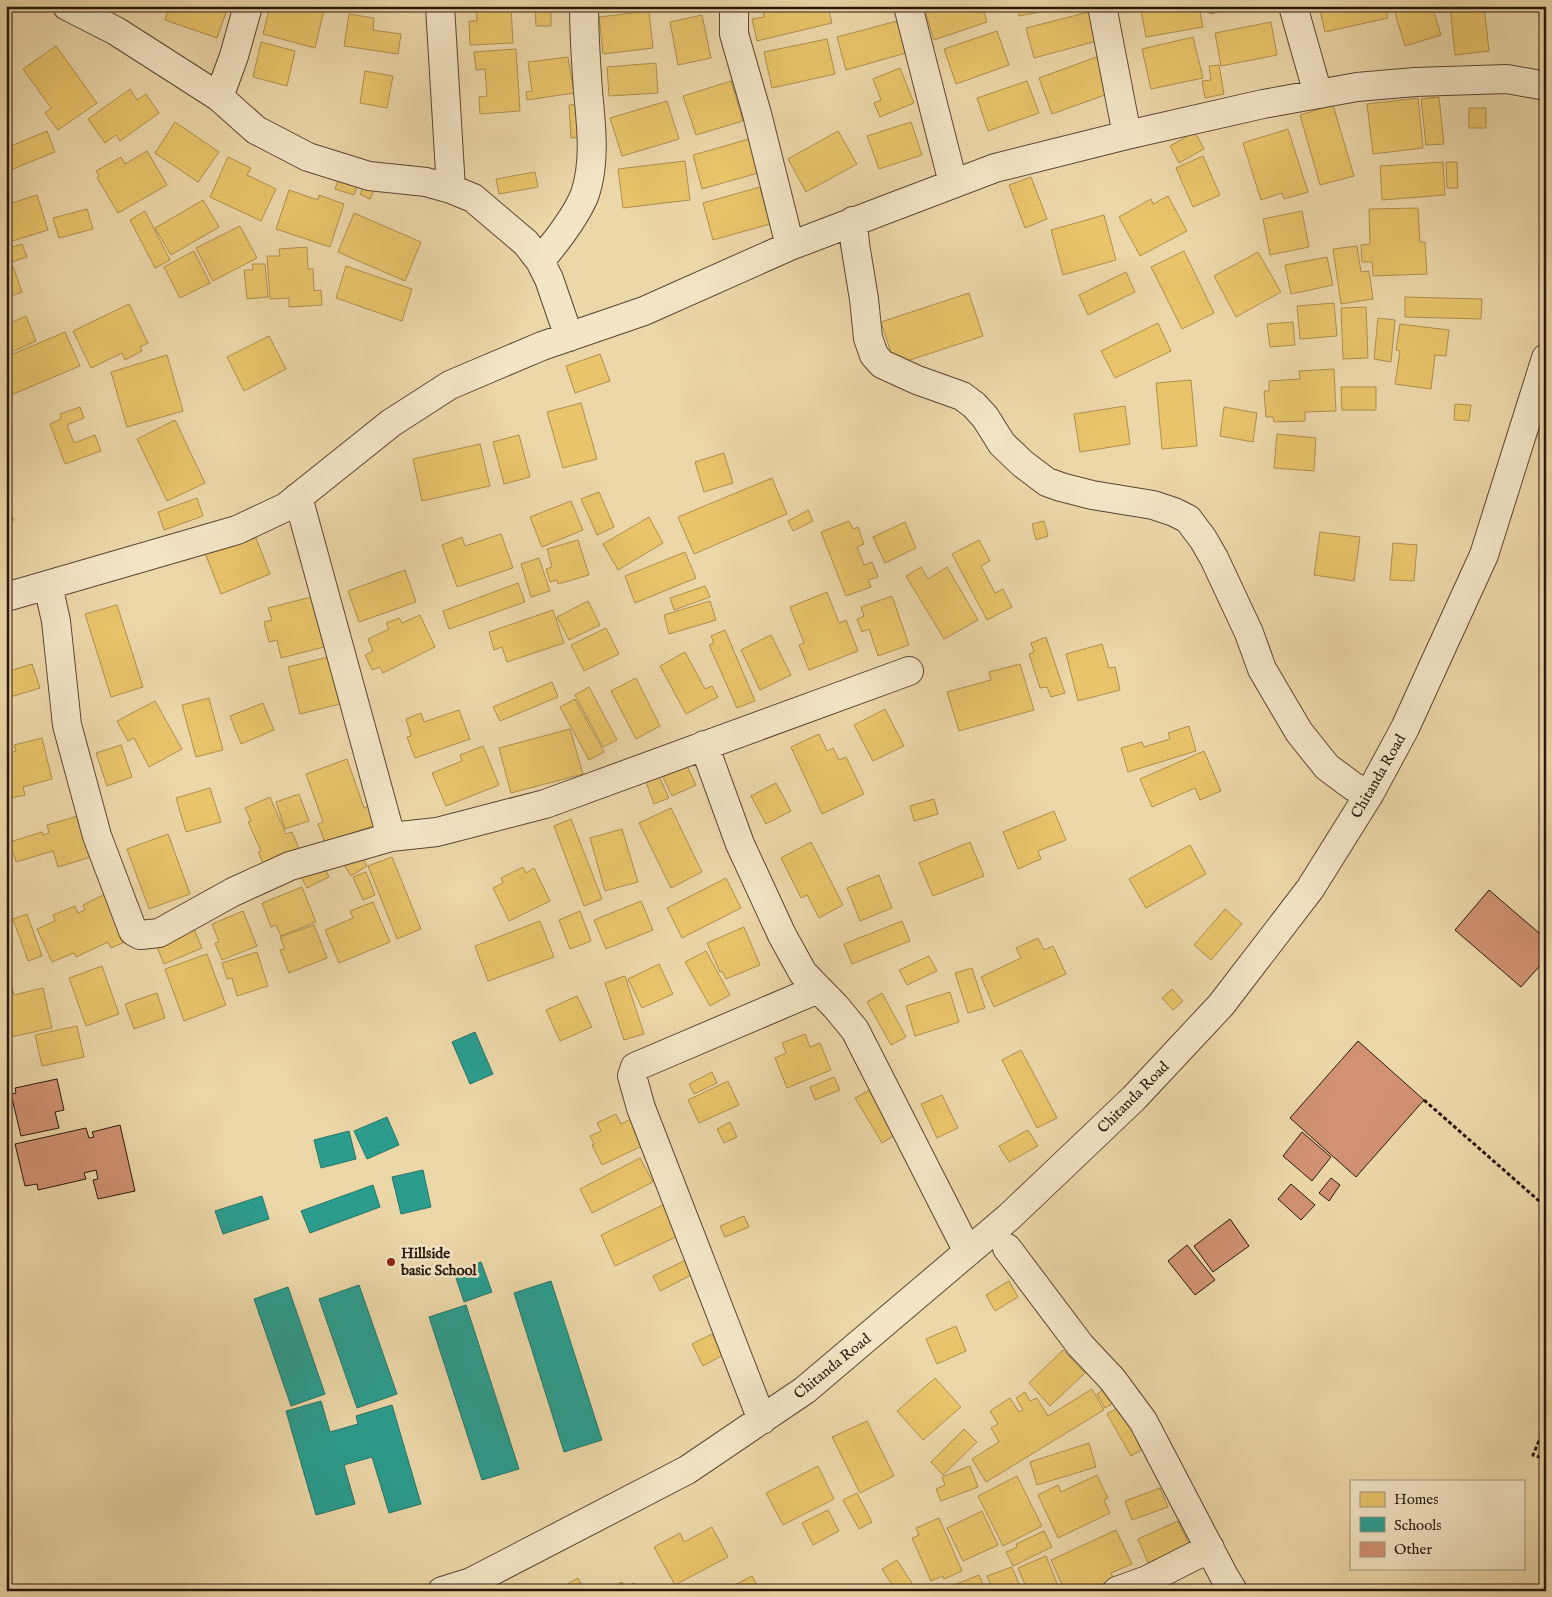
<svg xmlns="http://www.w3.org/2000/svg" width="1552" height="1597" viewBox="0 0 1552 1597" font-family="'IM FELL English',serif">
<rect width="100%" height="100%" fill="#ecd7a8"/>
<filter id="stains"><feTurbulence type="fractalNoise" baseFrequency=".004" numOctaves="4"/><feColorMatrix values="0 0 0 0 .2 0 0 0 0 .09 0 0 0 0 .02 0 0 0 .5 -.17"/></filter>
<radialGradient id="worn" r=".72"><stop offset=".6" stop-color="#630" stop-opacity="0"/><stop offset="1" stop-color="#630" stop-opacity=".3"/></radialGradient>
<!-- homes -->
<path fill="#e9c46a" stroke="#af904e" d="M169,6h58l1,1 -11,31 -52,-18z
M270,6h55l-10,42 -52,-14z
M476,6h35l2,37 -43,2 -1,-24h8z
M535,6h16v20h-15z
M762,6h66l4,17 -75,18 -5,-22 12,-2z
M834,6h26l-25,6z
M940,6h42l5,16 -53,18 -9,-29z
M1017,6h55l-53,10z
M1140,6h59l4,21 -57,10z
M1208,6h40l-38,8z
M1319,6h66l3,12 -63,14z
M1393,6h39l9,29 -36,11z
M1450,6h34l5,45 -34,4z
M649,11l4,37 -50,6 -4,-37z
M1089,12l8,29 -63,17 -8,-30z
M349,14l25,4 -1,12 28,4 -3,20 -54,-8z
M702,15l9,43 -33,7 -8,-43z
M897,21l9,32 -60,17 -9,-33z
M1271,22l6,33 -56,11 -6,-33z
M997,31l12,34 -53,19 -12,-35z
M1193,37l10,41 -52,11 -9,-40z
M827,39l8,35 -63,14 -8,-36z
M261,42l34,9 -8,35 -34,-9z
M56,46l41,57 -39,27 -13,-17 6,-5 -28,-39z
M516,49l4,62 -40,3 -1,-17 8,-1 -2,-27 -9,1 -2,-18z
M1099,56l14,36 -61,22 -13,-36z
M568,57l6,36 -47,7 -1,-8 6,-1 -4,-29z
M656,63l2,30 -49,3 -2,-29z
M1219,65l5,29 -19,4 -3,-17 9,-1 -2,-14z
M900,68l14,35 -34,14 -6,-14 7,-3 -8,-21z
M365,71l28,5 -6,32 -27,-5z
M731,81l12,40 -47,14 -13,-39z
M1027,81l12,32 -51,18 -11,-33z
M130,89l7,11 9,-6 13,19 -39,28 -4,-6 -11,8 -17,-24z
M1439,97l5,47 -18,1 -5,-46z
M1418,98l5,50 -50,6 -6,-50z
M667,101l12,38 -57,17 -12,-38z
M583,104l2,33 -14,1 -2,-33z
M1333,105l21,71 -34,9 -20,-70z
M1469,108h17v20h-17z
M175,122l44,30 -21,30 -43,-29z
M911,122l11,33 -43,14 -12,-33z
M1288,129l20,63 -24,7 -2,-6 -21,7 -18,-57z
M47,131l8,21 -47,19 -2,-5v-18z
M838,131l19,33 -51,28 -18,-33z
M1195,132l9,17 -25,14 -9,-17z
M749,139l9,34 -56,16 -9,-34z
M147,151l20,34 -49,28 -21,-35 2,-2 -3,-5 25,-14 4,7z
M1203,156l17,39 -27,12 -17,-39z
M228,157l23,11 -4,7 29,14 -15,32 -51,-24z
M685,161l5,39 -67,8 -5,-39z
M1443,162l2,33 -63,5 -2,-34z
M1446,162h11l1,26h-11z
M535,172l3,15 -39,7 -3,-15z
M340,175l19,6 -5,14 -19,-6z
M1031,177l16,42 -22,9 -16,-43z
M365,184l10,4 -5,11 -10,-5z
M760,187l10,37 -57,16 -10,-37z
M289,190l29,10 1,-5 25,9 -14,43 -54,-18z
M37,195l11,35 -42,13v-38z
M1168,196l19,35 -47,25 -21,-39 32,-18 2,5z
M203,200l16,27 -48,28 -16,-27z
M1418,208l2,34h5l2,32 -54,2 -1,-14h-10l-1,-17 9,-1 -1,-35z
M87,209l6,20 -34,9 -6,-20z
M145,211l25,49 -15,8 -25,-48z
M1302,211l7,36 -39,8 -7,-36z
M354,213l67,29 -16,39 -67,-29z
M1104,215l12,45 -53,15 -12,-45z
M240,226l17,32 -44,23 -17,-33z
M22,244l5,13 -21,7v-15z
M1357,246l4,26 8,-1 4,28 -32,5 -8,-55z
M307,247l1,22h5l1,22 7,-1 1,15 -33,2v-9l-19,1 -3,-43h13l-1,-7z
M194,251l16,32 -30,15 -16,-31z
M1184,251l30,62 -32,16 -31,-62z
M1258,252l23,40 -45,25 -22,-41z
M1327,257l6,28 -42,9 -6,-29z
M252,264h13l3,33 -21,2 -3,-29h9z
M13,266l9,26 -16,6v-29z
M346,266l66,23 -10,32 -66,-23z
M1126,272l9,20 -47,23 -9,-20z
M969,293l14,43 -88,29 -14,-43z
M1405,297l77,2 -1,20 -76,-2z
M1334,303l3,33 -37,3 -3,-33z
M129,304l19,39 -8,4 2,4 -17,9 -3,-7 -31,15 -18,-37z
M1366,307l2,51 -25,1 -2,-51z
M26,316l10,25 -29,13 -1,-29z
M1378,318l17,2 -4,42 -17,-3z
M1293,322l2,23 -25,2 -3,-23z
M1158,323l13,28 -56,27 -14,-27z
M1400,324l49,6 -3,26 -11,-1 -4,34 -36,-5 5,-33 -4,-1z
M65,332l15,34 -74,31v-40z
M269,336l17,33 -42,22 -17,-34z
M600,354l10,27 -35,12 -9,-27z
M167,355l16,56 -56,16 -16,-55z
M1334,369l2,42 -31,1v9l-31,1 -1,-5h-7l-2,-26h5v-10l31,-2 -1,-8z
M1191,380l6,66 -35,3 -6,-66z
M1341,387h35v23h-34z
M581,403l16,56 -34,9 -16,-56z
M1455,404l16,1 -2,16 -15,-1z
M1125,406l5,38 -50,8 -6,-38z
M80,407l4,11 -17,7 7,18 21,-8 6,16 -36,13 -15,-40 11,-5 -1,-5z
M1224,407l33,6 -4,29 -33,-6z
M175,420l30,63 -38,18 -30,-62z
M1277,434l39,4 -2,33 -40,-3z
M519,435l11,42 -26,7 -11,-42z
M480,444l10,42 -68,15 -9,-42z
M724,453l9,30 -29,9 -9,-30z
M772,478l15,36 -93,40 -16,-37z
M599,492l15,35 -17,8 -16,-36z
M197,498l6,18 -39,14 -6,-18z
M571,501l12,29 -41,17 -12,-30z
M6,506l8,14 -8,4z
M808,510l5,11 -20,10 -5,-10z
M649,517l14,26 -45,27 -15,-26z
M849,521l4,8 5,-2 6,17 -7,3 7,18 8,-3 6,15 -10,3 3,7 -25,9 -25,-64z
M1044,521l4,15 -12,4 -4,-16z
M905,522l11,26 -31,15 -12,-26z
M1320,532l40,5 -6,44 -40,-6z
M254,533l16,41 -49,20 -16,-41z
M501,534l12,34 -56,19 -15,-42 20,-8 3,9z
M578,540l11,35 -31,9 -1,-4 -7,2 -4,-13 6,-2 -5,-18z
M979,540l11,21 -9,5 14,27 8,-4 9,18 -25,13 -35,-66z
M1393,543l24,2 -3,36 -24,-1z
M685,552l11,26 -61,25 -10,-27z
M539,558l11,33 -19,6 -10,-33z
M921,567l7,12 19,-12 31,53 -34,19 -38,-63z
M405,570l11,32 -57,20 -11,-31z
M518,583l7,19 -76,27 -6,-18z
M705,586l5,11 -36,13 -4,-12z
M827,592l12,31 7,-3 12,31 -49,19 -10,-25 5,-2 -14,-36z
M892,596l17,49 -31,11 -9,-27 -7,3 -5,-13 7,-3 -3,-9z
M311,597l13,50 -43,11 -4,-18 -8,2 -5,-20 8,-2 -4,-12z
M588,601l12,24 -31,15 -12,-23z
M710,601l6,19 -47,14 -5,-19z
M117,605l26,82 -32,10 -26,-83z
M553,610l11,33 -57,19 -5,-15 -8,3 -5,-18z
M420,615l15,32 -52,26 -3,-6 -8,3 -7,-15 8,-4 -5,-12 21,-10 -3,-6 13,-5 3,5z
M606,628l13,26 -35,17 -13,-26z
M725,630l30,71 -18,7 -28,-63 5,-2 -3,-7z
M771,635l20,40 -31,15 -19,-40z
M1046,637l19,56 -14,4 -4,-10 -7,1 -11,-34 5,-2 -3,-9z
M1102,644l7,24 6,-1 5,23 -42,11 -12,-47z
M685,652l20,37 7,-3 6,11 -32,17 -26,-48z
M328,657l12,47 -40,10 -12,-47z
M32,664l8,24 -33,10 -1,-26z
M1020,664l14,46 -75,21 -12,-39 44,-12 -2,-8z
M636,678l24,48 -24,13 -25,-48z
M552,682l6,15 -58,24 -7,-14z
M589,687l28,53 -14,7 -28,-52z
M209,698l14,52 -27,7 -14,-52z
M575,699l29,53 -15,8 -29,-53z
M155,701l27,48 -33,18 -15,-29 -6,3 -11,-20z
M263,703l11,27 -33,14 -11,-28z
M885,709l19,37 -31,15 -19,-36z
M459,710l11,29 -55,19 -8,-21 4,-1 -5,-17 15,-6 3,9z
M1189,726l7,25 -68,21 -7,-24 21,-6 2,5 26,-8 -2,-6z
M570,729l13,45 -72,19 -12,-45z
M819,734l8,17 6,-3 6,12 7,-3 18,37 -42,20 -31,-67z
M42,738l10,41 -29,8 2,8 -19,4v-45l10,-3 -2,-6z
M121,745l11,32 -25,9 -11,-33z
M483,746l16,39 -53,21 -14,-33 30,-12 -2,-6z
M1204,751l17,40 -21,9 -5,-12 -43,19 -12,-28z
M347,759l17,49 5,-2 6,19 -50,18 -7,-19 5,-2 -17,-48z
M687,766l9,19 -24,11 -9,-19z
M659,776l10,22 -15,6 -8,-22z
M776,783l15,28 -25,13 -15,-28z
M210,788l11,34 -35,10 -10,-34z
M299,794l10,27 -24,8 -9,-27z
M270,797l16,37 6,-2 8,19 -36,15 -6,-14 3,-1 -13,-29 3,-1 -6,-13z
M934,799l4,15 -24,7 -4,-15z
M671,808l31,64 -31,16 -32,-65z
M1054,811l12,29 -28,11 3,8 -23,10 -15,-37z
M88,813l13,41 -43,13 -5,-16 -37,11 -6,-20 32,-10 1,3 6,-2 -2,-8z
M571,819l31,80 -18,7 -30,-80z
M622,829l16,53 -33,9 -15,-53z
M168,834l22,60 -41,15 -22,-60z
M811,842l32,63 -24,13 -12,-23 -6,3 -20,-40z
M970,842l14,34 -51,20 -14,-33z
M1190,845l16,29 -60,34 -17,-29z
M357,848l10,18 -16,10 -11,-18z
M392,857l29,72 -24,10 -29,-73z
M321,860l8,17 -22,11 -9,-17z
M523,867l3,6 8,-5 16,33 -41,20 -16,-33 10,-5 -2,-5z
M366,872l9,23 -12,5 -10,-23z
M879,875l13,33 -32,13 -13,-33z
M726,878l15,30 -59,30 -15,-30z
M302,887l14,35 -35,14 -5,-11 -5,2 -9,-24z
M105,894l22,47 -16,7 -3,-6 -32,15 -2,-4 -22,9 -15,-33 18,-8 -2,-6 22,-9 3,7 7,-3 -2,-5z
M641,901l12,29 -47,19 -12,-29z
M373,902l17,40 -51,21 -14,-33 28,-12 -3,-7z
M1225,909l17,15 -31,36 -17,-15z
M243,911l14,35 -35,14 -7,-17 4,-1 -7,-18z
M580,911l11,30 -21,8 -11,-29z
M27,914l15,42 -14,5 -15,-42z
M540,921l14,36 -66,24 -13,-35z
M902,921l8,20 -58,23 -8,-20z
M314,925l13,33 -38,15 -9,-23 5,-1 -5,-12z
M744,927l16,38 -34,14 -4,-8 -2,1 -13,-29z
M194,929l8,19 -38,16 -8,-19z
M1038,938l6,12 9,-4 13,28 -72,33 -13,-30 40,-19 -5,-10z
M706,951l24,44 -20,11 -25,-44z
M257,952l11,34 -31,10 -5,-18 -5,1 -5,-16z
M207,954l19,51 -42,16 -19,-52z
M929,956l8,15 -30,14 -8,-15z
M659,964l14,30 -31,14 -14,-29z
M102,966l17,48 -33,12 -17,-48z
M972,968l13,40 -17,5 -13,-40z
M625,976l19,58 -20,6 -19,-57z
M12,986l2,9 29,-7 9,40 -41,9v-3l-5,1v-47z
M1172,989l11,12 -10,9 -11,-12z
M950,992l9,30 -44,14 -9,-30z
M157,993l8,25 -31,11 -9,-25z
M882,993l24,44 -15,8 -24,-43z
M577,996l15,31 -32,14 -14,-31z
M77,1026l7,31 -42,9 -7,-31z
M805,1034l5,13 10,-4 11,27 -44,18 -12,-30 11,-5 -4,-10z
M1021,1050l36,68 -20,10 -35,-68z
M712,1072l5,11 -23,11 -5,-10z
M834,1077l6,13 -25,10 -5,-13z
M728,1081l11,24 -40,18 -11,-23z
M872,1089l26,44 -16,10 -27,-45z
M942,1095l16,33 -21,10 -16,-34z
M616,1114l5,10 10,-5 13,26 -42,20 -10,-20 2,-1 -4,-8 11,-5 -4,-8z
M730,1122l7,15 -13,6 -7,-14z
M1028,1130l10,16 -29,16 -10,-16z
M640,1158l13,24 -61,31 -12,-24z
M665,1204l15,31 -65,31 -14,-31z
M744,1216l5,11 -24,10 -5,-11z
M694,1256l7,14 -41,21 -7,-15z
M1009,1281l9,16 -23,14 -9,-16z
M956,1326l10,25 -29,13 -11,-25z
M712,1334l11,21 -20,11 -11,-22z
M1063,1350l22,23 -35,33 -21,-23z
M935,1378l26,29 -38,33 -26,-29z
M1108,1386l9,15 -12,7 -8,-14z
M1092,1389l12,21 -118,72 -14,-23 27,-17 -8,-14 7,-4 -8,-13 20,-13 9,14 4,-2 -7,-12 9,-6 5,9 7,-3 11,18z
M1121,1406l24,42 -14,8 -24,-42z
M867,1421l27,55 -34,17 -28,-56z
M964,1429l13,13 -34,33 -12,-13z
M1089,1443l7,24 -59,18 -7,-23z
M818,1466l16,33 -51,26 -17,-32z
M970,1466l8,21 -37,14 -5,-12 9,-4 -3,-8z
M1097,1475l11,23 -4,2 6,13 -52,25 -20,-43 20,-10 3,7z
M1017,1476l25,50 -39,20 -25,-50z
M1160,1488l8,19 -36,13 -7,-19z
M857,1493l15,29 -13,7 -16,-29z
M828,1510l11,21 -26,14 -11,-22z
M982,1511l16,34 -35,16 -16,-33z
M939,1518l23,53 -18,8 -1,-3 -12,5 -19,-43 7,-3 -3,-7z
M1178,1521l11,23 -41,19 -10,-24z
M712,1527l16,30 -53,28 -21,-38 26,-14 4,9z
M1116,1530l16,34 -21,9 3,6 -25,11 -2,-5 -13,6h-9l-14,-31z
M1044,1531l8,16 -39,19 -7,-14 11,-5 -1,-3z
M1046,1556l14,35h-32l-10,-23z
M897,1560l18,28 -5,3h-14l-14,-22z
M1012,1567l10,24h-29l-6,-15z
M979,1575l7,16h-47z
M752,1576l8,15h-24l-3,-5z
M578,1578l7,13h-30z
M622,1582l3,6 9,-5 4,8h-33z"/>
<!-- schools -->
<path fill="#2a9d8f" stroke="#297568" d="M475,1032l18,42 -23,10 -18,-42z
M387,1117l12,28 -32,14 -13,-28z
M349,1131l7,28 -35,9 -7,-28z
M423,1170l8,37 -30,7 -9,-37z
M373,1185l7,22 -70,26 -9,-22z
M262,1196l7,23 -46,15 -8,-23z
M481,1262l11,30 -28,10 -10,-30z
M551,1281l51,159 -38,12 -50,-159z
M359,1285l38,109 -40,14 -38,-109z
M288,1287l37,107 -34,12 -37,-107z
M466,1305l53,164 -37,11 -53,-163z
M321,1401l9,31 28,-8 -2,-8 36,-11 29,99 -32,9 -17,-56 -28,8 11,39 -39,11 -30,-104z"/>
<!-- building -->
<path fill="#d19172" stroke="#28170d" d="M1489,890l57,49v20l-25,28 -66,-57z
M1358,1041l66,59 -68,77 -66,-59z
M57,1079l7,31 -9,2 4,16 -38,8 -10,-42 5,-1 -1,-5z
M120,1125l15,66 -37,8 -5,-19 5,-1 -2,-9 -12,3 2,6 -48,11 -1,-6 -12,2 -10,-42 71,-16 3,10 5,-1 -2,-5z
M1302,1132l29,25 -19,24 -29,-25z
M1331,1178l9,7 -11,16 -10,-8z
M1291,1184l24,21 -14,15 -23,-21z
M1230,1219l19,27 -36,26 -19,-26z
M1187,1245l28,35 -20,15 -27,-34z"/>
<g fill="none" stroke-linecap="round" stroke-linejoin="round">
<!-- minor casing -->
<g stroke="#594734" stroke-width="30">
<path id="minor" d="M67,6l49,25 103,66 37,33 52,27 61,19 57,6 25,7 22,9 53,45 14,18 9,18 20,58
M440,6l11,183
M734,6v28l23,80 33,132
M908,6l45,177
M1102,6l25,129
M1293,6l25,88
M219,97l15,-41 14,-50
M853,221l2,23 9,55 4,39 6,17 8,9 35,16 45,16 12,9 11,12 17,27 21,20 24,18 14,5 31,8 61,10 21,7 14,7 15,20 11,19 35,75 13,36 37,63 28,35 27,20 16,6
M540,261c16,-19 36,-44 45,-67 11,-33 6,-70 3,-103 -2,-29 -4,-56 -4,-85
M298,497l93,340
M48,585l8,36 11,104 30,111 36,95 7,4 19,-2 74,-41 57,-26 101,-29 46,-5 108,-28 364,-133
M6,597l231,-67 49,-23 105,-84 59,-38 92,-39 102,-35 146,-65 205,-78 132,-33 136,-31 94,-17 58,-5 92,-3 39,7
M704,745l36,99 42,91 21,38 33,34 19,23 113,222
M1007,1248l73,97 32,34 31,42 81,155 9,15
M762,1420l-121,-312 -9,-32 3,-9 183,-78
M442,1591l29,-9 216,-112 118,-80 204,-173 125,-119 87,-93 89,-116 60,-96 35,-65 79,-173 62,-197
M1117,1591l30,-11 63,-32"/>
</g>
<!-- path -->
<path stroke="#28170d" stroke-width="3" stroke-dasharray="4 2.5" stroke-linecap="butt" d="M1424,1100l122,107
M1545,1208l-4,67 5,50
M1541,1436l5,-72
M1546,1442l-5,-6 -8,19 13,4"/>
<!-- minor -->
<use href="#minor" stroke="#f3e5c6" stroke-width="28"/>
</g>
<!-- markers -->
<circle fill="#8f2418" stroke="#f3e5c6" stroke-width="2" cx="391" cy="1262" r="5"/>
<g text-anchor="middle" stroke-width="5" stroke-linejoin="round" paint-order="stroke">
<!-- street labels -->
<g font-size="15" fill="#28170d" stroke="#f3e5c6">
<text transform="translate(1378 776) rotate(-60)" y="5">Chitanda Road</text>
<text transform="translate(1133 1097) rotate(-45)" y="5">Chitanda Road</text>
<text transform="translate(832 1366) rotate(-39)" y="5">Chitanda Road</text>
</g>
<!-- poi labels -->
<g font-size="15" font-weight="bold" fill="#28170d" stroke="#f3e5c6" text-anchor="start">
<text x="401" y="1258">Hillside<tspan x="401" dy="17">basic School</tspan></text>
</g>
</g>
<!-- margin -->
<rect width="1552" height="1597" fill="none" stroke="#ecd7a8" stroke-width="25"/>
<rect x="8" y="8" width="1537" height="1582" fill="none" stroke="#28170d" stroke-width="2.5"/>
<rect x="12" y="12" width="1527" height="1572" fill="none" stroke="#28170d"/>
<!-- legend -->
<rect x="1350" y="1480" width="175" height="90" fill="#f3e5c6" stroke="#a2937c"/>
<rect x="1360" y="1492" width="25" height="15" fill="#e9c46a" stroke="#a2937c"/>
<text x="1394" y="1504" font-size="15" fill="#28170d">Homes</text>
<rect x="1360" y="1517" width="25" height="15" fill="#2a9d8f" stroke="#a2937c"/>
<text x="1394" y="1530" font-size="15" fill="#28170d">Schools</text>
<rect x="1360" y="1542" width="25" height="15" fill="#d19172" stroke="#a2937c"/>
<text x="1394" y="1554" font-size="15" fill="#28170d">Other</text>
<rect width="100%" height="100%" filter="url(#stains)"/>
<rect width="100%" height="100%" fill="url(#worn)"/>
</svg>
